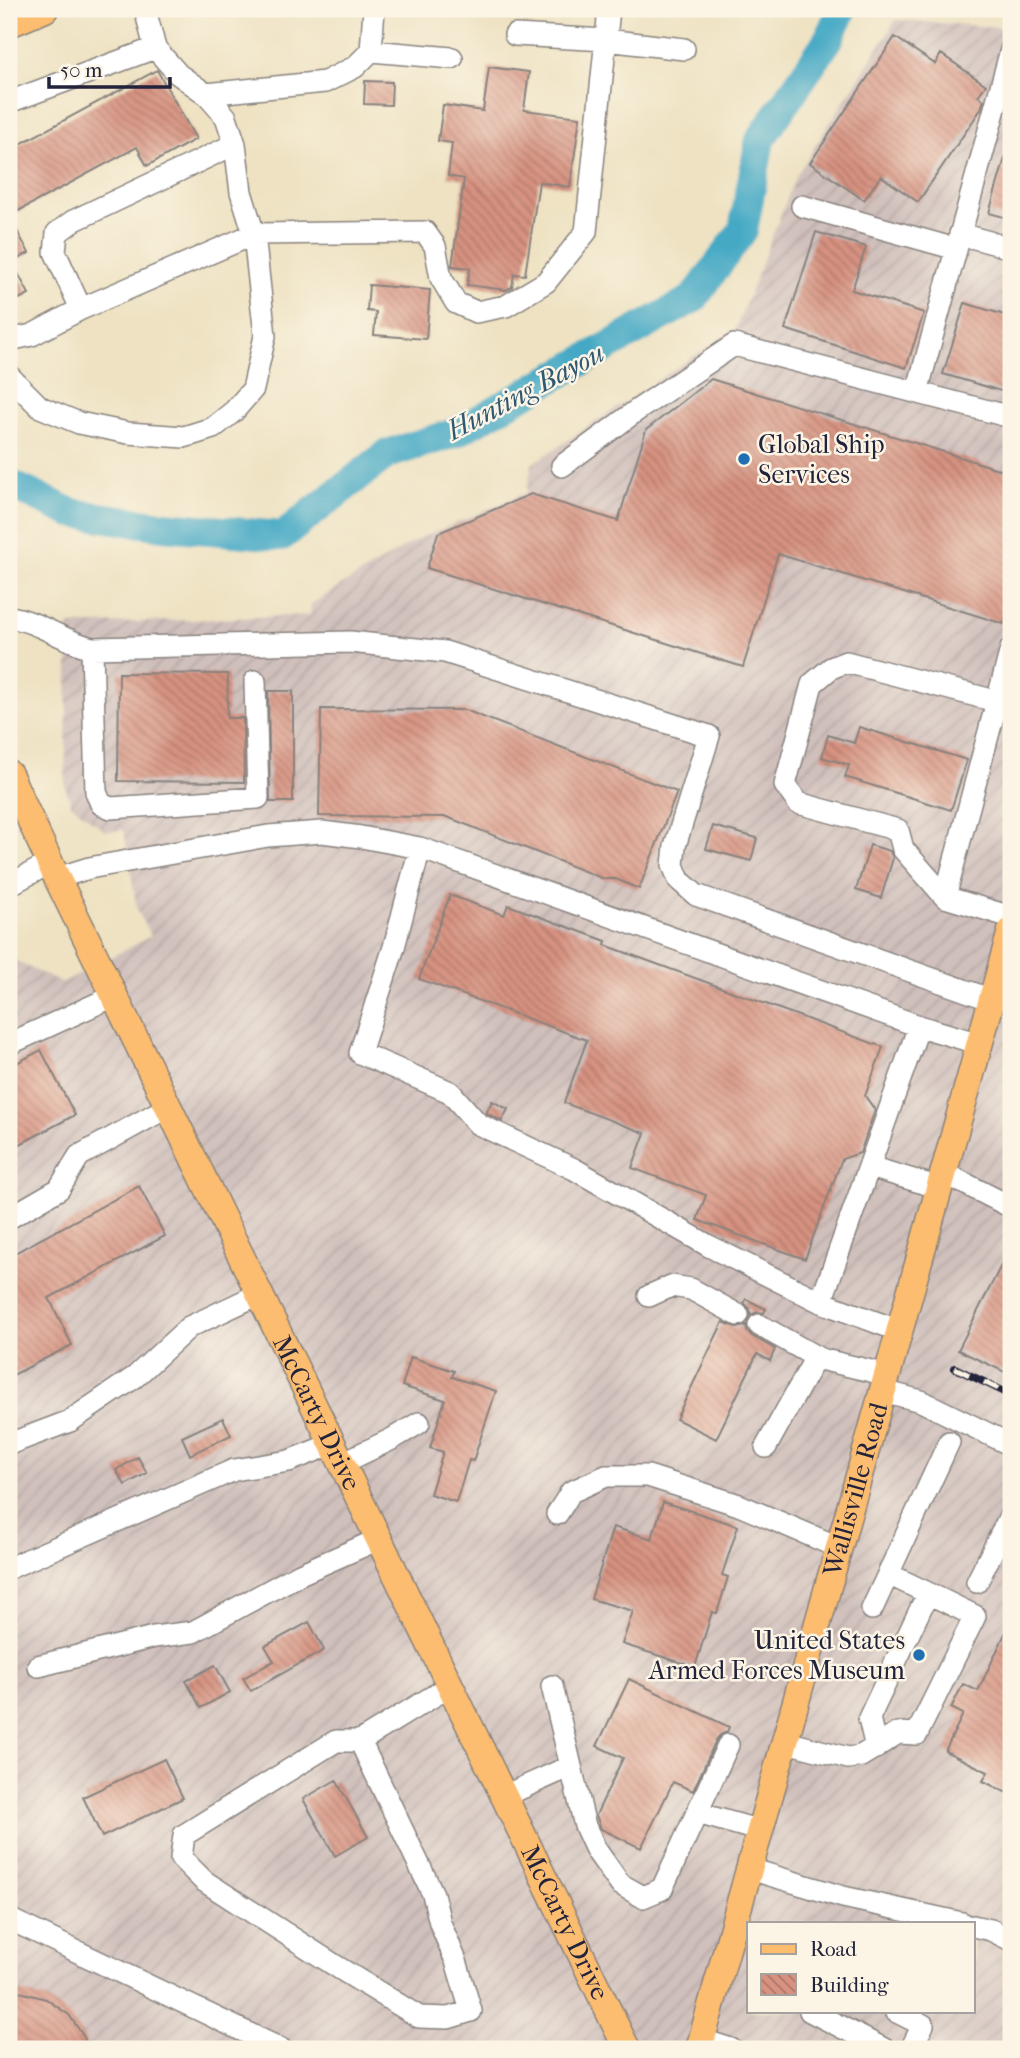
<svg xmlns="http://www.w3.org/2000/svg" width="1020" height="2058" viewBox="0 0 1020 2058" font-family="'IM FELL French Canon',serif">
<defs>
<pattern id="industrial-furrows" width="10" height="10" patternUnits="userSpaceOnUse" patternTransform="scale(1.75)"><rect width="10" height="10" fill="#d0c0bc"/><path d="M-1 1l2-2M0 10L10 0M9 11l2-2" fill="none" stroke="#b2a5a2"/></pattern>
<pattern id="building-back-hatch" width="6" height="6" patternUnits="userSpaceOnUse" patternTransform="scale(1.75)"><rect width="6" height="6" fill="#d79280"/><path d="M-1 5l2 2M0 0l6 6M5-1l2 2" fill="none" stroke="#ae776a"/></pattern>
</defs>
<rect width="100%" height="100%" fill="#fcf5e5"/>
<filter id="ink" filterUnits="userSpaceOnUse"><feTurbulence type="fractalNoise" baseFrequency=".0143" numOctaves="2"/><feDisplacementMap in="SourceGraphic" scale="14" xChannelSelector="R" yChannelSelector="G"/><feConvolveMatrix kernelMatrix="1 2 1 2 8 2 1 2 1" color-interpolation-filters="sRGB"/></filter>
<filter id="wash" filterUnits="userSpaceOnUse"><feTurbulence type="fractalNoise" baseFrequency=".00686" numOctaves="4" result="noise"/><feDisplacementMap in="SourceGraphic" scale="28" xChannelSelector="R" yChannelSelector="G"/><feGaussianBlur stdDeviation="1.57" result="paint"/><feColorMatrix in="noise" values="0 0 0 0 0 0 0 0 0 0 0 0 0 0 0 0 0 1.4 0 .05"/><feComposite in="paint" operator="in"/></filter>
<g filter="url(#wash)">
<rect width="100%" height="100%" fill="#eee2c2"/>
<!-- industrial -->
<path fill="url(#industrial-furrows)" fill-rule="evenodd" d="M896,20l115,8v2021h-1002v-1091l53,25 89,-47 -14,-26 -13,-80 -19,1 -34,-27 -6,-18 4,-161 241,-10 1,-11 107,-65 108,-46 6,-29 204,-136 60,-152zM749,1923h224v88h-224z"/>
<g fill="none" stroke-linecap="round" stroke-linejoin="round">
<!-- river -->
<path stroke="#45a9c5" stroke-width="30" d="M9,484l63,29 91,13 119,10 105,-82 68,-21 239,-135 49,-68 17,-90 68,-100 14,-31"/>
</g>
<g id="blocks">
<!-- building -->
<path fill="url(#building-back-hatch)" d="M895,37l40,27 6,-10 45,31 -8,11 6,4 -3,9 -63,93 -37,-26 -17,24 -54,-37z
M489,67l40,5 -5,38 56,7 -10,70 -31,-5 -14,93 -11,-1 -2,13 -6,3 -39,-5 3,-17 -18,-2 12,-87 -16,-3 4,-33 -14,-2 5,-36 40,6z
M157,70l39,69 -49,27 -10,-19 -128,69 20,37 -17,9 17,32 -20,10v-154z
M365,81l27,1 -1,23 -27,-1z
M1008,148l3,1v70l-22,-6z
M816,232l50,15 -14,43 72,23 -18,55 -121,-39z
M369,285l61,5 -4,49 -52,-4 2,-23 -9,-1z
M965,303l46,14v77l-68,-20z
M711,379l300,94v128l-7,23 -226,-70 -35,113 -316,-99 11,-35 93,-39 87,27 28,-91z
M119,673l109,1 -1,44h16l1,64 -126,-1z
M268,691h25v111h-23z
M321,709l144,1 212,82 -38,97 -23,-10h-12l-157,-62 -128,-1z
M859,727l108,33 -16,50 -106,-33 4,-12 -27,-8 6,-22 26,8z
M713,826l44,12 -6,23 -45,-12z
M870,845l20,6 3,7 -12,40 -25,-8z
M450,895l54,20 4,-10 98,36 -1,4 278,102 -18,49 10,14 -15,43 -18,6 -37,100 -108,-39 9,-25 -74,-27 13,-35 -81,-30 23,-63 -168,-61z
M41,1050l34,65 -66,35v-83z
M492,1101l16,8 -6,12 -16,-8z
M139,1186l26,50 -116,62 23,47 -63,32v-121z
M1011,1246v129l-53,-25z
M746,1299l20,10 -2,4 -6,-1 -7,3 -2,-7 -5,-5z
M723,1322l15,6 8,-3 1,6 5,5 23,13 -5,12 -13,-7 -41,85 -40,-20z
M411,1357l43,14 -2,6 44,14 -23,70 -4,-1 -13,42 -26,-8 13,-42 -13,-4 15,-48 -43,-14z
M223,1418l8,17 -41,20 -8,-18z
M138,1457l9,16 -22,12 -9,-15z
M663,1502l75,24 -16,49 6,2 -11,36 -5,-1 -17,55 -73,-23 11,-33 -42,-12 22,-72 39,12z
M1011,1621v174l-28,-14 5,-9 -43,-21 18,-37 -12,-6 12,-24 15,7z
M309,1622l15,28 -73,41 -8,-13 31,-17 -9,-15z
M215,1665l15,27 -29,16 -15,-27z
M629,1679l100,48 -2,5 -7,3 -4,5 -23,51 -20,-9 -32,66 -40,-19 -5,-14 27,-57 -26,-12z
M164,1759l19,39 -81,39 -19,-40z
M336,1780l32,57 -33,19 -32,-57z
M9,1992h11l26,7 23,16 15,22 4,12h-79z"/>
</g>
</g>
<g filter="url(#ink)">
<use href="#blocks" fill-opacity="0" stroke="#88827e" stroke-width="2"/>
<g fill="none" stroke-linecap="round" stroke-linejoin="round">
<!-- minor casing -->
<g stroke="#88827e" stroke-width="24">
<path id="minor" d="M515,35l91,5 78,9
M371,51l81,7
M206,94l119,-12 30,-15 16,-16 3,-42
M9,102l146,-54 -10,-39
M802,206l154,43
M960,234l51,14
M81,309l-26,-57 2,-19 16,-12 162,-77
M9,340l23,-5 49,-26 173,-75 171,-2 10,14 6,32 15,25 20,9 30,-6 40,-24 40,-50 23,-223
M9,376l31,31 39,16 49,10 56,4 29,-9 21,-17 19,-22 12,-53 -11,-102 -13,-42 -6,-48 -9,-27 -20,-23 -28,-20 -23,-26
M917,392l94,-342
M562,466l74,-55 98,-66 277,72
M9,617c29,4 54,24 83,31l258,-6 95,10 264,84 -34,110 -2,19 6,15 17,15 296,105
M92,648l4,144 5,12 10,4 147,-10 -3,-117
M1011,705l-165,-43 -15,6 -19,16 -27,101 13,18 100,27 5,19 42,48 66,20
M420,848l-26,99 -34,106 90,39 28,32 96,45 135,77 112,56
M57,878l32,-10 179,-32 54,-4 39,5 59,11 499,178 -98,276 79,29
M9,885l41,-22
M945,897l66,-248
M919,1026l61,18
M9,1044l105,-48
M870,1167l70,21
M944,1173l67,34
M9,1218l50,-29 20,-33 89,-49
M649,1296l22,-10 20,3 47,26
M759,1325l61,34 68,16
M883,1391l38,10 90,44
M9,1444l61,-23 65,-44 54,-50 70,-33
M766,1447l50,-90
M342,1463l50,-24 27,-16
M557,1514l14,-22 35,-16h42l91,29 101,43
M9,1568l225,-98 55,-9 43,-17
M888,1574l40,19
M977,1582l34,-68
M872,1609l77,-167
M38,1666l116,-29 39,-5 107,-58 79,-35
M552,1686l33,140 11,24 24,34 23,13 19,-8 66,-144
M360,1741l73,153 7,29 16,38 15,50 -23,7 -29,-1 -80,-49 -135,-87 -23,-23 3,-23 152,-94h24l90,-55
M786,1742l62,16 13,-2 37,-23 19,1 58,-118 -47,-23 -59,125 7,30
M504,1796l67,-30
M697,1813l64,18
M750,1869l93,28 119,26
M9,1919l272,130
M973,1926l18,4 20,10
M810,2011l74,38
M895,2011l28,14 -12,24
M702,2040l29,9"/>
</g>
<!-- major casing -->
<g stroke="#88827e" stroke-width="29">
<g id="major">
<path d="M9,24l36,-15"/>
<path id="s1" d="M9,774l48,104 570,1171"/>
<path id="s2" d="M699,2049l312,-1118"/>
</g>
</g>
<!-- minor -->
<use href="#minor" stroke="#fff" stroke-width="21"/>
<!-- major -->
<use href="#major" stroke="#fcbd6f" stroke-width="26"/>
<!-- rail casing -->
<g stroke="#22223b" stroke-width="8">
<path id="rail" d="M955,1368l56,27"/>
</g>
<!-- rail -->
<use href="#rail" stroke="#fcf5e5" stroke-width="5" stroke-dasharray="16" stroke-linecap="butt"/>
</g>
</g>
<!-- markers -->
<g fill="#1f6fb2" stroke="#fcf5e5" stroke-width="2.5">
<circle cx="744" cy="459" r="7"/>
<circle cx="919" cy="1655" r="7"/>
</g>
<g text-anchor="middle" stroke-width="5" stroke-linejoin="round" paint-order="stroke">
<!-- poi labels -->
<g font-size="26" fill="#22223b" stroke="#fcf5e5" text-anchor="start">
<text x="758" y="453">Global Ship<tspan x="758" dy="30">Services</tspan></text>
<text x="905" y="1649" text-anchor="end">United States<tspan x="905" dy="30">Armed Forces Museum</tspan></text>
</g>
<!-- street labels -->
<g font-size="26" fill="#22223b" stroke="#fcf5e5">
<text dy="9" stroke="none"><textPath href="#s1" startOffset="709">McCarty Drive</textPath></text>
<text dy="9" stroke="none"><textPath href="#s2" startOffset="581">Wallisville Road</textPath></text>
<text dy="9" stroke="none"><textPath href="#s1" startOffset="1276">McCarty Drive</textPath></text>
</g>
<!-- water labels -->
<g font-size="28" font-style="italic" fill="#305872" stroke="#fcf5e5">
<text transform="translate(525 391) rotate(-28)" y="10">Hunting Bayou</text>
</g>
</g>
<!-- margin -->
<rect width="1020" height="2058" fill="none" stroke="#fcf5e5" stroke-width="35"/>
<!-- legend -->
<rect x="747" y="1922" width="228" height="91" fill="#fcf5e5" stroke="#a5a1a1" stroke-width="2"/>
<rect x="761" y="1944" width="35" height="10" fill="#fcbd6f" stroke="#a5a1a1" stroke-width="2"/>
<text x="810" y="1956" font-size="21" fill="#22223b">Road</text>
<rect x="761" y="1974" width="35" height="21" fill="url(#building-back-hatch)" stroke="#a5a1a1" stroke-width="2"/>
<text x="810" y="1992" font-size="21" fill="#22223b">Building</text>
<!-- scale -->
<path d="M49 77v10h121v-10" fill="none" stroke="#22223b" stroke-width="3.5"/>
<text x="60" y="77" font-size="21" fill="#22223b" stroke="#fcf5e5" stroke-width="5" paint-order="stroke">50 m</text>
</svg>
